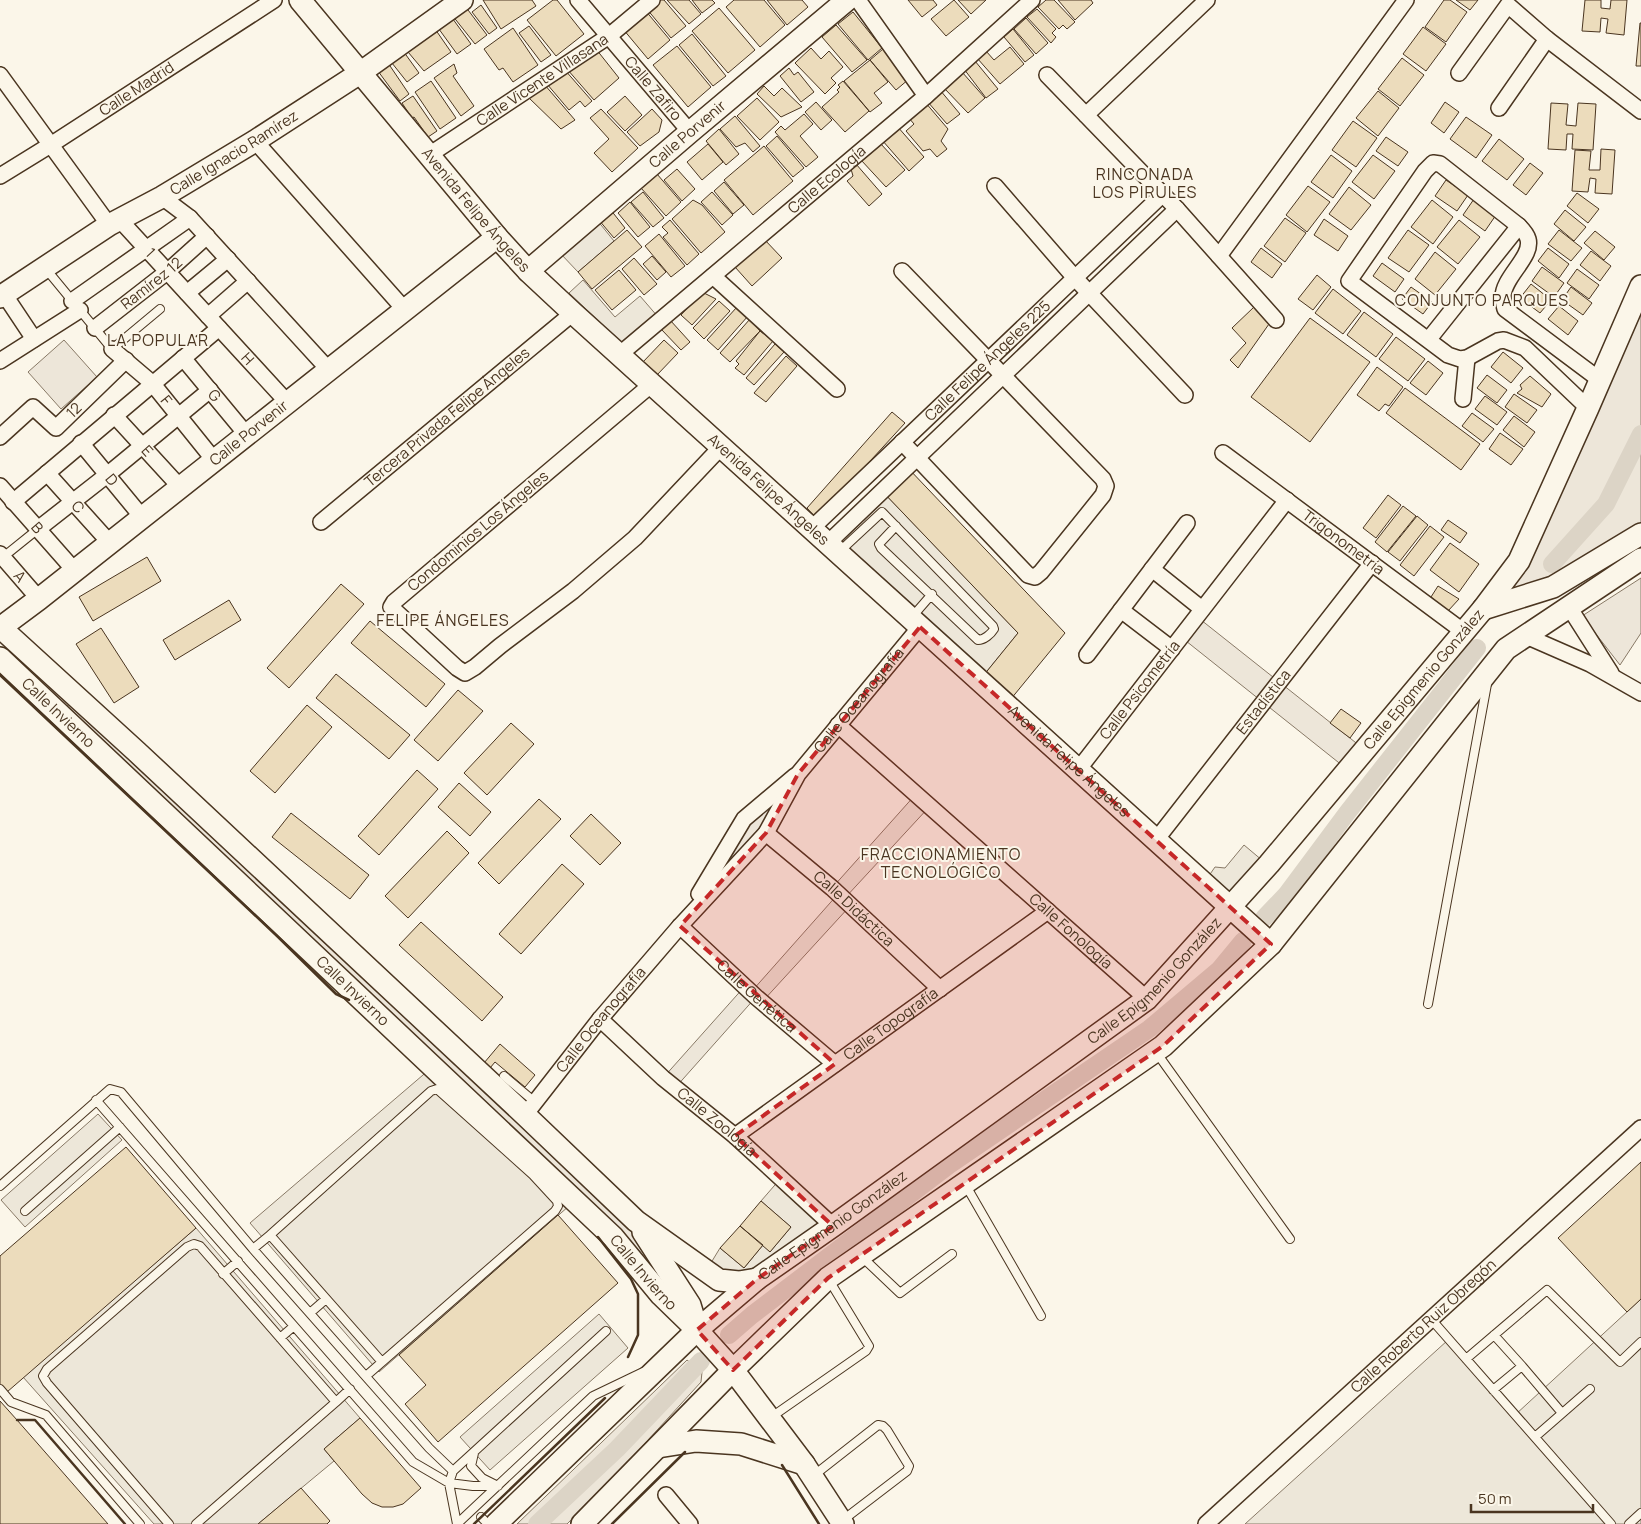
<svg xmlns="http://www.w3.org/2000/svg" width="1641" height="1524" viewBox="0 0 1641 1524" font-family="Manrope,sans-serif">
<rect width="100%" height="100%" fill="#fbf6e9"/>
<!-- green -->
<path fill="#ede6d9" stroke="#887966" d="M1641,303v224l-86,48 -48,18z
M64,340l33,37 -36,32 -33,-37z
M1641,578v55l-21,32 -38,-49z
M1196,616l169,134 -17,20 -167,-133z
M71,701l560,524 43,67 -610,-581z
M784,792l-19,41 -38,30 19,-41z
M916,794l14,12 -86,93 6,7 -88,96 -6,-5 -81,91 -12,-10 82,-92 7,5 86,-97 -6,-6z
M687,1360l15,12 -1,10 -74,81 -60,61h-50z"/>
<!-- parking -->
<path fill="#ede7d9" stroke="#887966" d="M597,220l17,21 -36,31 -18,-19z
M583,280l32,37 25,-21 19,22 -36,26 -54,-51z
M882,491l136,142 -39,48 -151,-138z
M1244,845l19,16 -33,40 -24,-21 9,-13 10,1z
M430,1069l139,137 -190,166 -129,-149z
M98,1114l24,26 -97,87 -24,-27z
M781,1178l52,48 -76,53 -51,-8 14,-23 24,20 19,-23 7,7 21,-25 -30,-26z
M196,1228l164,190 -36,31 10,12 -76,63h-104l-131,-147z
M1641,1299v225h-396l203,-184 67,75z
M599,1314l29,34 -138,122 -30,-33z"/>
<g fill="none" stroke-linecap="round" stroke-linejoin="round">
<!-- canal -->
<path stroke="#dcd4c6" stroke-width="18" d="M1552,564l54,-60 35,-70
M1264,918l22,-23 61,-82 130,-165
M729,1335l23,-20 197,-150 200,-136 70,-59 24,-29
M537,1524l80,-75 84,-88"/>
</g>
<!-- building -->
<path fill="#ecdcbc" stroke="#4a3520" d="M483,0h49l4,6 -35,23z
M553,0h4l27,34 -28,22 -29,-36z
M656,0h8l22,26 -15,12 -25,-30z
M667,0h22l12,14 -12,10z
M692,0h20l3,3 -13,10z
M734,0h30l21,25 -25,22 -34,-40z
M767,0h35l6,7 -21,18z
M908,0h25l4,5 -15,12z
M954,0l15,17 -23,19 -15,-17z
M958,0h28l-15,14z
M1046,0h8l21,22 -8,7 -4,-4 -4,4 -21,-22z
M1058,0h33l2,3 -18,17z
M1444,0h6l17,12 -21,30 -21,-15z
M1456,0h22l-8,10z
M1585,0h16v8l9,1 1,-9h16l-3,35 -18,-2 2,-14 -7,-1 -1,14 -18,-1z
M481,5l16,23 -8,6 -17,-22z
M465,6l22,29 -12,9 -23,-29z
M719,8l36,42 -27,23 -36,-42z
M1037,9l19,20 -4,4 4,4 -5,6 -24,-26z
M645,10l25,30 -22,19 -25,-30z
M853,12l29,36 -14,12 -30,-36z
M450,15l21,29 -14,10 -21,-29z
M1026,18l22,25 -12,11 -22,-25z
M1640,23h1v43h-5z
M836,25l31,35 -15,12 -30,-35z
M433,26l18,26 -27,19 -21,-25z
M529,26l22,29 -10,7 -22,-29z
M1423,27l23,17 -20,27 -23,-17z
M513,28l25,37 -25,17 -10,-14 -4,2 -15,-21z
M1013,29l21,26 -9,7 -21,-25z
M692,34l34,42 -13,10 -34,-41z
M677,46l34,41 -23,20 -35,-42z
M1010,47l14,17 -24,20 -23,-26 9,-7 8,9z
M401,48l18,25 -12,9 -19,-24z
M811,48l10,11 8,-8 14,16 -12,11 5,5 -11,11 -30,-31z
M596,49l23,29 -25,22 -27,-31z
M883,49l26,30 -13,11 -26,-30z
M1402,58l22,17 -24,31 -22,-17z
M386,60l23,34 -9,7 -25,-34z
M870,60l18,22 -14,11 8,10 -12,9 -26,-31z
M975,61l23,28 -12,9 -22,-29z
M454,64l3,9 -4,3 21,30 -13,10 -27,-38z
M789,68l5,7 4,-3 16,20 -13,10 -21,-26z
M564,69l28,32 -7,6 -5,-6 -11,9 -22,-26z
M962,72l23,26 -17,15 -24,-25z
M431,81l25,37 -16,11 -25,-37z
M843,81l26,30 -24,21 -23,-25 17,-15 -2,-2 3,-3 -2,-2z
M544,84l31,36 -14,9 -33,-32z
M764,86l10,10 8,-8 20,19 -21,10 -24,-23z
M940,90l20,24 -13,10 -20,-23z
M1378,91l21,17 -21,28 -22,-18z
M413,96l24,35 -9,6 -14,-20 -2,1 -10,-15z
M625,96l17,19 -17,16 -18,-19z
M757,98l22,24 -19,18 -23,-24z
M816,102l16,18 -11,10 -16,-18z
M925,102l23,27 -7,12 6,8 -10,8 -7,-8 -7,2 -17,-20 8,-7 -6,-7z
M1445,102l14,10 -15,21 -13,-10z
M1551,103l17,1 -2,21 10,1 2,-23 18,1 -3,46 -21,-1 1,-15h-6l-1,16 -18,-1z
M601,109l37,39 -26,24 -18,-19 15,-14 -19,-21z
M652,109l10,11 -3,12 -19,14 -13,-14z
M804,114l9,10 -13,12 18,21 -12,10 -31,-35 6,-6 4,4z
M735,116l25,30 -7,6 -8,-9 -9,4 -16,-18z
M1466,117l26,18 -16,23 -26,-19z
M1353,121l24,17 -21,29 -24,-17z
M897,126l27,31 -15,14 -27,-31z
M719,129l20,25 -13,11 -20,-24z
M777,136l27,32 -11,9 -27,-31z
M1386,137l22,15 -10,14 -22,-15z
M1499,139l25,20 -17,21 -25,-19z
M880,143l25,27 -19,17 -25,-27z
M708,144l15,18 -21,18 -15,-18z
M764,146l29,35 -40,34 -29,-35z
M1601,149l14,1 -3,44 -17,-1 1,-14 -6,-1 -2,14 -16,-1 3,-41 16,1 -2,19h11z
M1331,155l21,16 -19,27 -22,-16z
M1373,155l22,16 -21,28 -22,-17z
M1530,163l13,10 -17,22 -13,-10z
M856,164l26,30 -13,12 -22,-25 6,-5 -2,-7z
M677,169l18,20 -13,12 -18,-21z
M657,174l24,28 -15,14 -25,-28z
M1446,180l22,15 -11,16 -22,-15z
M724,182l20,23 -11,9 -19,-23z
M1308,186l22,16 -23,30 -21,-17z
M1349,187l22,18 -20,25 -22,-16z
M643,192l21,26 -11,9 -22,-25z
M712,192l21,23 -11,10 -21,-23z
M1577,193l22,16 -11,14 -21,-17z
M1474,199l22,16 -11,16 -22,-16z
M693,200l9,5 23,27 -24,21 -29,-34z
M1432,200l21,17 -20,27 -22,-17z
M630,202l20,25 -12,10 -20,-24z
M610,209l15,19 -11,10 -16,-19z
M1565,210l21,17 -12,14 -20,-17z
M1285,218l21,15 -21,29 -21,-16z
M1324,219l24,17 -10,15 -24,-16z
M670,220l29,34 -12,11 -24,-28 5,-4 -6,-6z
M1459,220l21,17 -22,27 -21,-17z
M627,230l15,17 -50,42 -14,-17z
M1408,230l21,15 -20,27 -21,-14z
M1559,230l23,18 -11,13 -23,-17z
M1595,231l20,16 -11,13 -20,-17z
M659,234l26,32 -14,11 -26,-31z
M764,239l18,19 -30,28 -17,-19z
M1261,248l21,16 -10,14 -21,-16z
M1548,248l21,16 -10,14 -21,-17z
M1591,251l20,15 -11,15 -20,-16z
M1435,252l21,17 -21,26 -20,-16z
M652,256l14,16 -9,8 -14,-16z
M634,258l23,26 -13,11 -22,-26z
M1382,263l22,16 -9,13 -22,-16z
M1542,267l22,16 -10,14 -22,-16z
M1577,269l22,16 -10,14 -22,-16z
M619,270l17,20 -24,20 -17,-20z
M1317,275l14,12 -18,23 -15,-11z
M1531,284l20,16 -11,13 -20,-15z
M1411,287l21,15 -9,12 -21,-15z
M1571,287l21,16 -9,12 -21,-15z
M1333,289l28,22 -18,23 -28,-21z
M702,292l14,7 -24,26 -11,-10z
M719,301l11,10 -26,28 -11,-11z
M1559,306l19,15 -10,14 -20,-16z
M737,307l11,9 -30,34 -11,-10z
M1254,307l15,17 -31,44 -8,-8 16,-17 -14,-15z
M1364,312l29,22 -17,23 -29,-22z
M1310,318l60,44 -60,80 -59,-45z
M750,319l10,12 -30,31 -10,-9z
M670,320l20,22 -9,8 -20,-21z
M760,331l13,10 -29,34 -9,-7 4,-4 -3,-3z
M1396,337l29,22 -17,22 -29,-22z
M664,340l14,13 -22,23 -14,-13z
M775,344l9,8 -30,33 -8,-7z
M1503,352l20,16 -12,15 -20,-16z
M786,356l11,10 -31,36 -12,-9z
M1428,361l15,12 -17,22 -16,-12z
M1377,367l26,20 -14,19 -4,-2 -6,7 -22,-16z
M1487,375l20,15 -10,13 -20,-15z
M1530,376l21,18 -9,13 -25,-14 5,-4 -2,-4z
M1405,388l75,56 -19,26 -75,-57z
M1514,394l23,16 -10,13 -22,-16z
M1485,396l22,16 -10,13 -22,-16z
M892,412l13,11 -88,96 -10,-11z
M1472,413l22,16 -11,13 -21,-16z
M1514,416l21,16 -11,15 -21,-17z
M1500,433l23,16 -12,16 -22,-16z
M907,467l158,166 -59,72 -27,-24 39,-48 -136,-142z
M1388,495l13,10 -25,33 -13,-10z
M1403,506l13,10 -29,36 -12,-10z
M1417,516l11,9 -28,36 -12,-9z
M1448,520l19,13 -7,10 -19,-13z
M1430,526l14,11 -30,39 -14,-11z
M1450,543l29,21 -20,28 -29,-22z
M147,557l14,24 -68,40 -14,-24z
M341,584l23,20 -75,84 -22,-20z
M1438,586l21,13 -11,12 -17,-14z
M229,600l12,20 -66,40 -12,-20z
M370,621l75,63 -19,23 -75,-64z
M101,628l38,59 -25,16 -38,-59z
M336,674l74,61 -21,24 -73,-61z
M458,690l25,21 -45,50 -24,-21z
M307,705l25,22 -57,66 -25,-22z
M1341,709l20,14 -11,15 -20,-15z
M511,723l23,21 -47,51 -23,-22z
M417,770l21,19 -59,66 -21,-19z
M459,783l32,29 -21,24 -32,-29z
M539,799l22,20 -62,65 -21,-21z
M291,813l78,62 -19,24 -78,-62z
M591,814l30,29 -21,22 -30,-29z
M447,831l22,22 -61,65 -23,-22z
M562,864l22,20 -63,70 -22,-20z
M421,922l82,75 -21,24 -83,-76z
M500,1044l35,31 -10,12 -30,-25 -5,6 -6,-5z
M126,1147l70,81 -189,164 -7,-8v-128z
M1641,1162v137l-14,13 -69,-74z
M761,1201l30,26 -21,25 -30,-26z
M558,1215l60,68 -180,159 -33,-38 21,-19 -27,-30z
M740,1226l23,19 -19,23 -24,-20z
M0,1401l17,19 91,104h-108z
M360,1418l61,70 -18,16 -10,3h-11l-10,-4 -10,-9 -38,-45z
M301,1488l29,33 -3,3h-69z"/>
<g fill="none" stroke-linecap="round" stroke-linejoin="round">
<!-- lane casing -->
<g stroke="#4a3520" stroke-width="10">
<path id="lane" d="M46,269l66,80 48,-40
M839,552l43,-40 111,114 1,3c-3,5 -10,11 -16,11l-97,-92 -2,-4 17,-18
M2,558l36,-29
M912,617l20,-23
M1428,1004l59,-320
M1156,1052l134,187
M504,1076l32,27
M96,1100l317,362 36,21 24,3h25
M965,1184l76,132
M0,1186l110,-97 11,3 132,157 176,199 24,23
M25,1211l95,-84
M253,1249l17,-14
M862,1257l38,36 52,-39
M223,1274l15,-13
M310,1313l16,-14
M1431,1319l180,205
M1494,1335l28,31
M280,1338l14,-12
M1466,1359l81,-69 73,72 21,-20
M366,1376l189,-165 3,-5 -1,-5 -24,-26 -96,-86 -6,2 -161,144 112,127
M0,1389l11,13 35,13 94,109
M1493,1390l29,-24 40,47
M336,1402l14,-13
M770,1418l96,-67 3,-5 -40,-66
M1535,1437l55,-48
M474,1453l-3,13 11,12 14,7
M813,1476l65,-51 5,1 4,4 22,36 -2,5 -64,49
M481,1517l7,7
M169,1524l-122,-141 -4,-7 4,-7 140,-122 7,-3 6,2 136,156 -140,122
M457,1524l-8,-41 4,-12 153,-140
M457,1524l136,-128 50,-24
M1629,1524l12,-11"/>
</g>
<!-- street casing -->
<g stroke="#4a3520" stroke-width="18">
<g id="street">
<path id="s1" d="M578,0l112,132"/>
<path d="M858,0l68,96"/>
<path d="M1459,73l49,-68 39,34 94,72"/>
<path d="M0,75l109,150"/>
<path d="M1047,75l130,134 99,111"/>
<path d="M1499,108l48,-69"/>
<path d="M1086,115l121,-115"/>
<path d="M255,141l150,169"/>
<path id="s2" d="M429,155l180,-119 43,-36"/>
<path id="s3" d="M0,176l52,-32 222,-144"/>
<path d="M995,186l80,92 110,117"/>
<path d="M162,197l28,21 138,151"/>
<path id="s4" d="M119,219l168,183"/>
<path d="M1219,256l187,-256"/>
<path d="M713,276l124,113"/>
<path d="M187,293l41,-34"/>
<path d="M4,294l30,45"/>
<path d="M72,301l118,-83"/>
<path d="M208,316l40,-35"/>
<path id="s5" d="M95,328l72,-56 40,-36"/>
<path d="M1429,339l90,-113"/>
<path id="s6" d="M112,349l40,34 62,77"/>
<path id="s7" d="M619,355l307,-259 106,-96"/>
<path id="s8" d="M183,358l63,76"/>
<path d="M0,361l80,-51"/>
<path d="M652,384l-258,218 -3,5 66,61 8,5 10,-6 25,-21 73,-55 62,-53 86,-91"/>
<path d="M1463,399l4,-41"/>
<path d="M1588,408l-63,-60 -21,-8 -6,1 -31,17 -7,1 -12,-4 -99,-74 76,-110 8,-8 7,1 79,62c3,3 8,9 9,13 5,18 -25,38 -25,58 0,4 1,8 2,12l95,71"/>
<path id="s9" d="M114,415l66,72"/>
<path id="s10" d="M0,437l33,-30 23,21 70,-68"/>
<path d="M902,442l126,133 7,2 6,-5 62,-77 3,-9 -3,-7 -201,-208"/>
<path id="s11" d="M81,443l61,74"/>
<path id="s12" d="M1223,453l241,179"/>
<path id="s13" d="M47,473l63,70"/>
<path id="s14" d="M0,486l75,85"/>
<path d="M13,502l206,-174"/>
<path id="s15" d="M321,522l252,-209"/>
<path d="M38,529l69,-54 103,-85"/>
<path id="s16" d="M811,529l352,-335"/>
<path d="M828,543l349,-334"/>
<path id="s17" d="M0,554l39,45"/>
<path d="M1152,569l50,40"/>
<path d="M1569,607l42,66"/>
<path d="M1121,610l51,39"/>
<path d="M1526,636l64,28 51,29"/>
<path d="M1087,655l100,-132"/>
<path id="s18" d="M838,725l309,274"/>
<path id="s19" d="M1078,770l209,-270"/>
<path id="s20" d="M766,833l66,55 108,101"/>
<path id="s21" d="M1156,840l216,-277"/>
<path d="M699,894l45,-75 51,-43"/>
<path id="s22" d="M680,926l76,71 79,67"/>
<path id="s23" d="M600,1019l63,59 72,58 98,90"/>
<path id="s24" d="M525,1115l75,-96 80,-93 86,-93 32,-59 122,-147"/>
<path id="s25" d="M735,1136l313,-225"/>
<path d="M666,1495l24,29"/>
<path id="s26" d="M1206,1524l435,-396"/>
</g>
</g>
<!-- secondary casing -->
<g stroke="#4a3520" stroke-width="24">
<g id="secondary">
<path id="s27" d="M300,0l197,237 31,34 45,42 698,631"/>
<path id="s28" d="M528,271l162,-139 157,-132"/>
<path id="s29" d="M0,297l109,-72 53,-28 93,-56 105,-68 102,-73"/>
<path d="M1483,609l70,-22 88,-53"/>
<path d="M0,627l137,125 388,363 111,106 83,59 20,2 18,-3"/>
<path id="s30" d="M0,628l39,-29 458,-362"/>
<path id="s31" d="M0,658l613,579 48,58 36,35 36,40 71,94 39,60"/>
<path d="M643,1232l47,73 6,20"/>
<path d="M658,1447l38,-6 45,3 63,20"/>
<path id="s32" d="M496,1524l201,-194 60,-51 76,-53 314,-227 122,-135 214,-255 36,-48 69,-153 53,-122"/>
<path d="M582,1524l151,-154 95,-92 335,-232 108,-102 235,-295 135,-90"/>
</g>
</g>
<!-- lane -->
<use href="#lane" stroke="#fbf6e9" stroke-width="8"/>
<!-- street -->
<use href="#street" stroke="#fbf6e9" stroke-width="15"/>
<!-- secondary -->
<use href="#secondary" stroke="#fbf6e9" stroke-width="21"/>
<!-- wall -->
<path stroke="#4a3520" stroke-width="2.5" d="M0,675l277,261 59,58 13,6
M598,1237l33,42 7,15v41l-10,22
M17,1420h18l90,104
M782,1465l37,59
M474,1524l131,-126
M612,1524l73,-72"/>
</g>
<!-- marked area -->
<path fill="#c62828" fill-opacity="0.2" stroke="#c62828" stroke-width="4" stroke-dasharray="10 6" stroke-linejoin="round" d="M920,627l351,317 -108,102 -335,232 -95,92 -36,-40 60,-51 76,-53 -98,-90 100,-72 -155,-138 86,-93 32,-59z"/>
<g text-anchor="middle" stroke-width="4" stroke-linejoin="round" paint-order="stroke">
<!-- street labels -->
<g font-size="15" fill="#4a3520" stroke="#fbf6e9">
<text dy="5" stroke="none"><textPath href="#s2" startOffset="136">Calle Vicente Villasana</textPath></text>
<text dy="5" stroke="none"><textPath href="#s3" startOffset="162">Calle Madrid</textPath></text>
<text dy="5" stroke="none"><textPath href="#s1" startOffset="116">Calle Zafiro</textPath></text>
<text dy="5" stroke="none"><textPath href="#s28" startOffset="210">Calle Porvenir</textPath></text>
<text dy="5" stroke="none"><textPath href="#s29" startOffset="275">Calle Ignacio Ramírez</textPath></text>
<text dy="5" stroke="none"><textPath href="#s7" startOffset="272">Calle Ecología</textPath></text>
<text dy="5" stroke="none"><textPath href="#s27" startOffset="274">Avenida Felipe Ángeles</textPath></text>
<text dy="5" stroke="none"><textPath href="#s4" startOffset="46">1</textPath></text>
<text dy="5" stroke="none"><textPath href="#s5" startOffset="72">Ramírez 12</textPath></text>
<text dy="5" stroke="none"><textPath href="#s4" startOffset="190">H</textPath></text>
<text dy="5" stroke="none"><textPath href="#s16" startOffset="244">Calle Felipe Ángeles 225</textPath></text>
<text dy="5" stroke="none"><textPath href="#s8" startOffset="49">G</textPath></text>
<text dy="5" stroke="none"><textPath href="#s6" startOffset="75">F</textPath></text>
<text dy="5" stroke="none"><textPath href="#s10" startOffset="101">12</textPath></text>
<text dy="5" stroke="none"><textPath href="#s15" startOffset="164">Tercera Privada Felipe Ángeles</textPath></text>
<text dy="5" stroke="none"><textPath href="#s30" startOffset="316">Calle Porvenir</textPath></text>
<text dy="5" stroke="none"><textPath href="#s9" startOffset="49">E</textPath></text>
<text dy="5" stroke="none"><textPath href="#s11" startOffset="48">D</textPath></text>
<text dy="5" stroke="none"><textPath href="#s27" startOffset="679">Avenida Felipe Ángeles</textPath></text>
<text dy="5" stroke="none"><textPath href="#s13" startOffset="46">C</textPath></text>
<text dy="5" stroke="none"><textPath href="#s14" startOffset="56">B</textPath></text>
<text transform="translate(478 531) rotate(-40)" y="5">Condominios Los Ángeles</text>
<text dy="5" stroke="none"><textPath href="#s12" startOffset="150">Trigonometría</textPath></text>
<text dy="5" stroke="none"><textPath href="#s17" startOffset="30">A</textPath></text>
<text dy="5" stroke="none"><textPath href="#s32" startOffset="1261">Calle Epigmenio González</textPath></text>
<text dy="5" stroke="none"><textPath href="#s19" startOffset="101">Calle Psicometría</textPath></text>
<text dy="5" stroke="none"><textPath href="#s24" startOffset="534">Calle Oceanografía</textPath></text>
<text dy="5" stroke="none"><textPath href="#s21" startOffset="175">Estadística</textPath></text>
<text dy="5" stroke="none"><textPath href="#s31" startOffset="80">Calle Invierno</textPath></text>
<text dy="5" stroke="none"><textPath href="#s27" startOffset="1084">Avenida Felipe Ángeles</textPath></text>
<text dy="5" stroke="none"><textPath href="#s20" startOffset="116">Calle Didáctica</textPath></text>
<text dy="5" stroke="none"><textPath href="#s18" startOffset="311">Calle Fonología</textPath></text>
<text dy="5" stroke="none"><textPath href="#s32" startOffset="856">Calle Epigmenio González</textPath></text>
<text dy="5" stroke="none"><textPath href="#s31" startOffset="485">Calle Invierno</textPath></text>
<text dy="5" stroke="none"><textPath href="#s22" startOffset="104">Calle Genética</textPath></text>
<text dy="5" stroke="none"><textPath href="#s24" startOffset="122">Calle Oceanografía</textPath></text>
<text dy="5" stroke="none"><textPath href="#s25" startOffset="192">Calle Topografía</textPath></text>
<text dy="5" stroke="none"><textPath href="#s23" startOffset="156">Calle Zoología</textPath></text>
<text dy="5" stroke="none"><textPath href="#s32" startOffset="451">Calle Epigmenio González</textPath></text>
<text dy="5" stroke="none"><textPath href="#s31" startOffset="890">Calle Invierno</textPath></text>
<text dy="5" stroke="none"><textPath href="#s26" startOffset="294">Calle Roberto Ruiz Obregón</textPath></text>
</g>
<!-- neighbourhood labels -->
<g font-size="16" letter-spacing="1" fill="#4a3520" stroke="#fbf6e9">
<text x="1145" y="180">RINCONADA<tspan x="1145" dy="18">LOS PIRULES</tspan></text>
<text x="1482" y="306">CONJUNTO PARQUES</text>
<text x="158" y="346">LA POPULAR</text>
<text x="443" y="626">FELIPE ÁNGELES</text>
<text x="941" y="860">FRACCIONAMIENTO<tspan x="941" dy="18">TECNOLÓGICO</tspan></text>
</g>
</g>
<!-- scale -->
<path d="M1471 1504v8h122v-8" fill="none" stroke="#4a3520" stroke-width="2.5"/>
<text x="1478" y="1504" font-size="15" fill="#4a3520" stroke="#fbf6e9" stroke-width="4" paint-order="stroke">50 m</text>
</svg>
